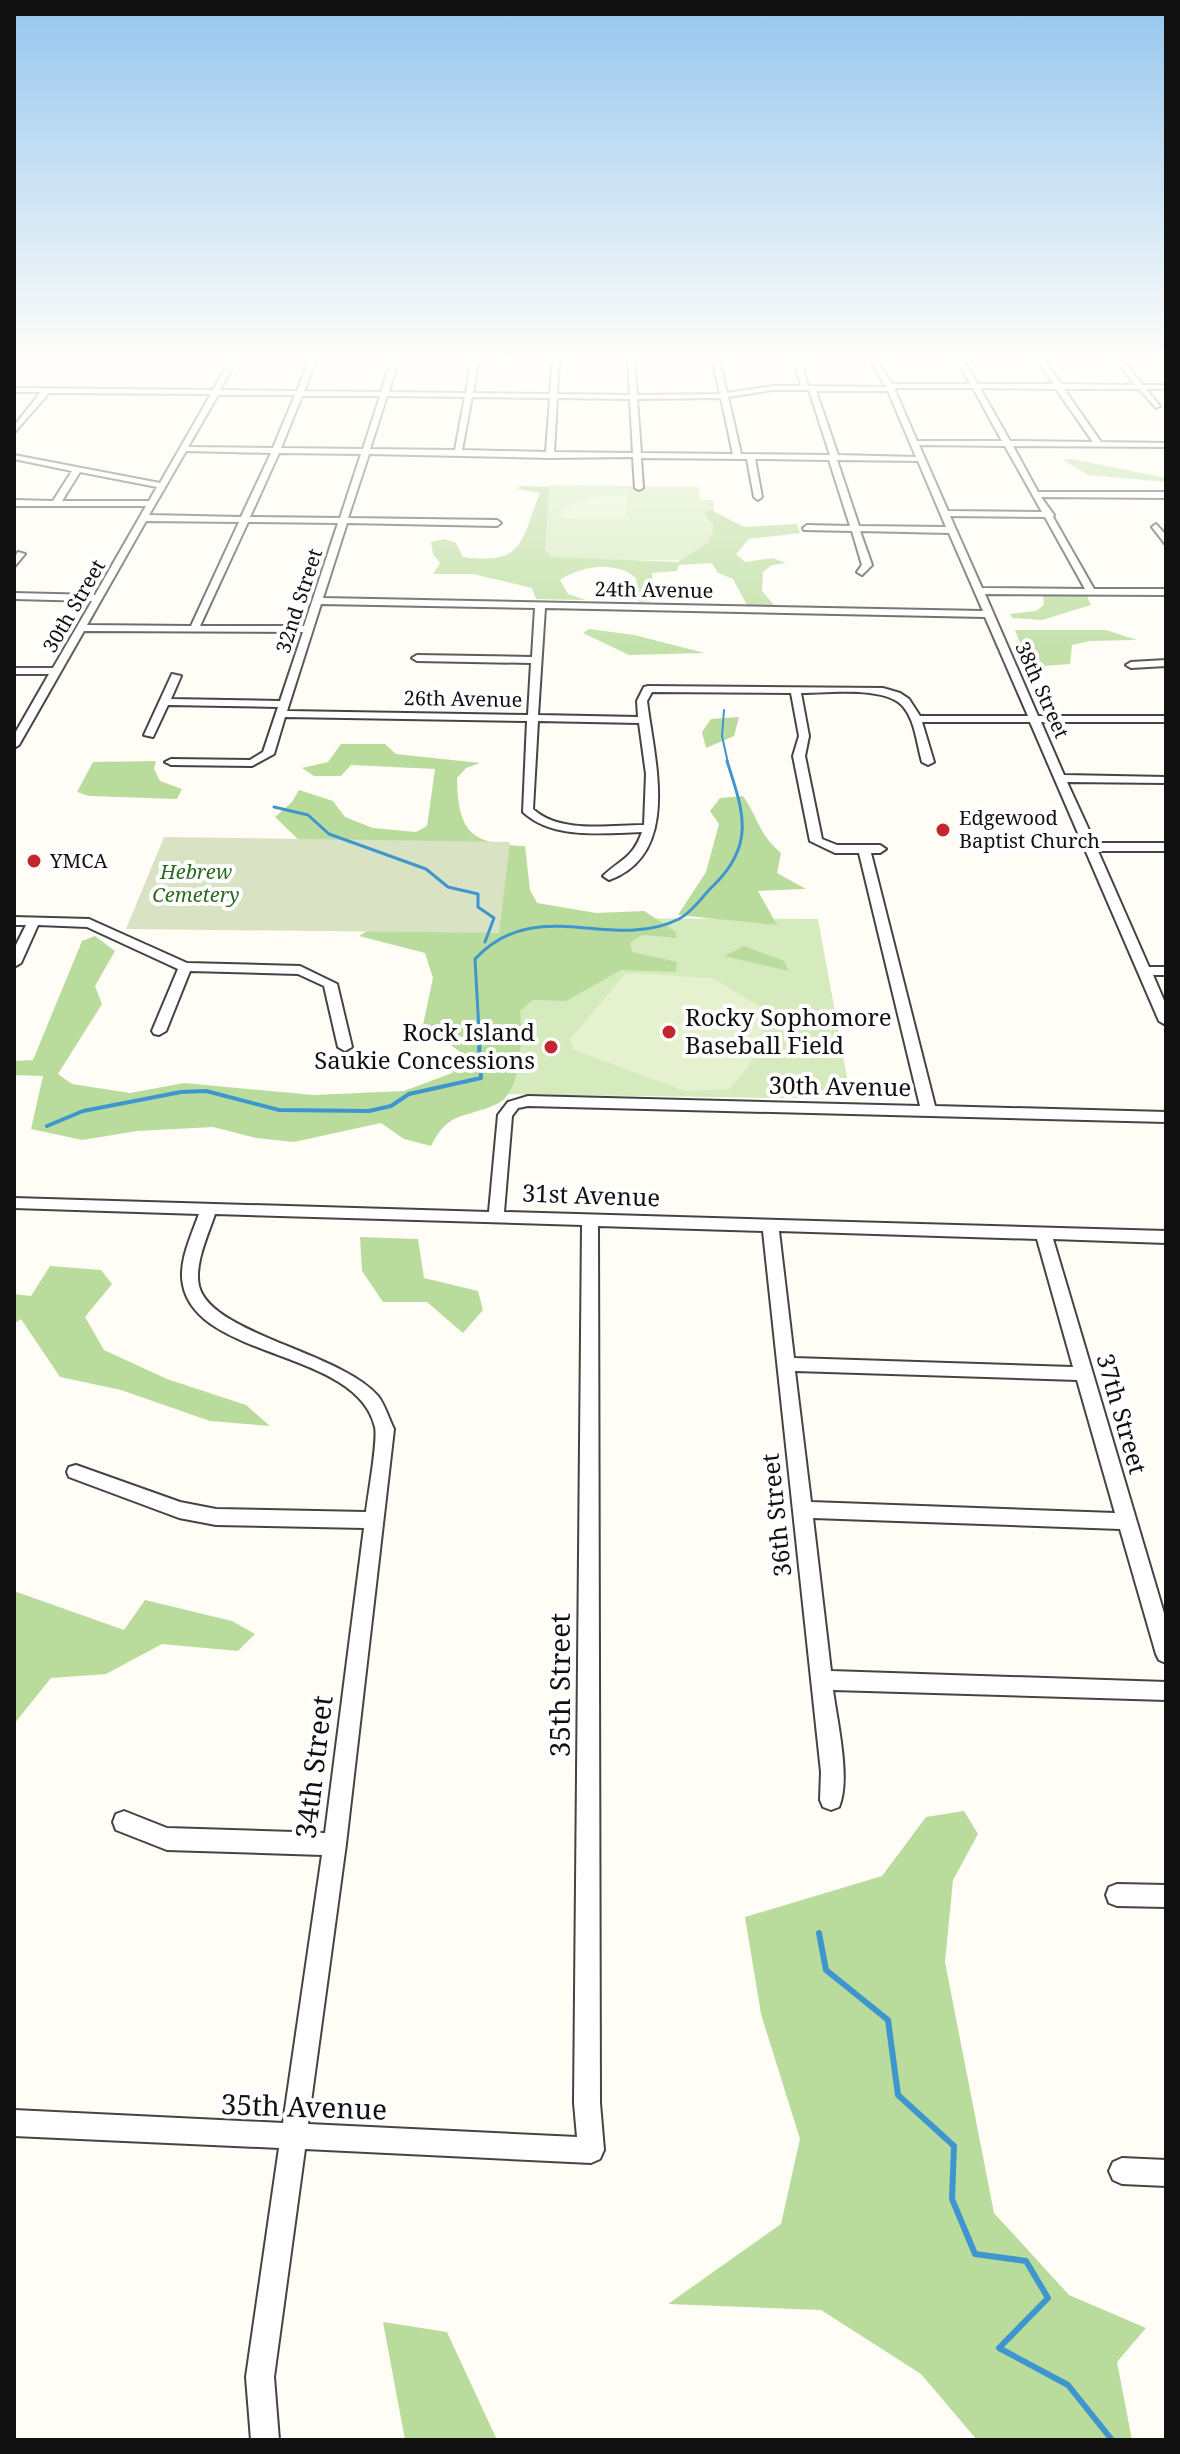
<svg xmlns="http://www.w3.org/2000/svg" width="1180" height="2454" viewBox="0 0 1180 2454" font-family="'Noto Serif',serif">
<rect width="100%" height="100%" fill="#fffdf5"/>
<!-- green -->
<path fill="#d5ebbd" d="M548,485l151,2 1,13h14l3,61 -176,-2z
M500,918l318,1 33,180 -366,-5z"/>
<!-- forest -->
<path fill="#b9dc9c" d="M1073,459l93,19v4l-78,-7 -25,-15z
M520,486l29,1 -4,62 6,8 127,5 31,-20 5,-15 -10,-15 7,-2 33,17 53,-3 3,9 -51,6 -13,15 9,8 28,-4 13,5 -14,2 -9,7 -1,19 12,14h-27l-14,-26 -15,-6 -6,-10 -33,2 -2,6 -25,2 1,28 -14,1 -3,-24c-21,-18 -55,-12 -76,2l8,14 18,6 -50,-1 -4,-11 -59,-14h-40l7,-11 -7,-9 -2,-12 13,-3 12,4 7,14c62,8 57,-15 77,-64l-23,-4z
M1043,596h44l4,9 -49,15 -30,-2 -2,-4 26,-3 8,-6z
M589,629l45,6 71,18 -76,2 -46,-22z
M1015,630h91l31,10 -47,1 -18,4 -2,19 -41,3z
M739,717l-5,19 -28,12 -4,-16 9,-13z
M341,744h44l11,10 84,9 -14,5 -9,10c1,55 14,66 68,68l5,44 7,13 59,10 48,-2 31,20 2,7 -35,-3 -12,8 2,9 45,10 -1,10 -55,-2 -55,31 -33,-1 -13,11c2,23 3,81 -23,93 -33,15 -48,6 -66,42l-27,-7 -23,-16 -87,19 -38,-4 -43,-11 -76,4 -55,9 -51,-11 12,-53 -29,-1v-14l19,-1 49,-119 13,-5 20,15 -20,35 7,18 -44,70 14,10 58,9 54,-10 130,12 90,-4 48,-18 11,-19 -40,-29 10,-47 -8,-25 -66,-17 11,-7 -66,-84 -29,-28 17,-15 7,-12 34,11 12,16 28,11 43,4 11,-6 8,-57 -84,-4 -10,11h-27l-12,-8 26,-6z
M156,761l-2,8 6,12 22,8 -5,10 -88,-3 -12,-4 16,-30z
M743,796c16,23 15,37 38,57l-4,20 29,16 -48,2 19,34 -99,-10 28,-43 13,-48 -9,-13 10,-13z
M744,946l40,15 5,10 -65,-15z
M360,1237l58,2 6,39 54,13 5,19 -20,23 -36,-31h-44l-21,-31z
M50,1266l51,4 11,14 -27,33 19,33 63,29 79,26 24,21 -60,-5 -89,-31 -61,-13 -39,-58 -7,5v-30l17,2z
M14,1591l110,39 21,-30 87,21 23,13 -17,17 -76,-7 -56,30 -55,4 -37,46z
M964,1811l14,23 -25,46 -8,82 49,251 75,82 77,33 -29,34 15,78h-155l-56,-66 -100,-64 -153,-6 113,-80 19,-85 -39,-125 -16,-97 137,-41 44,-59z
M383,2322l64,10 50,108h-92z"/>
<!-- cemetery -->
<path fill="#d9e3c4" d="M164,837l346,5 -11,91 -373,-4z"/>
<!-- pitch -->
<path fill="#e6f2cf" d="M627,494l-1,23 -5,2 -61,-1 4,-10 25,-10z
M626,973l86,5 49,29c7,33 -9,59 -32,82l-44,2 -111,-41 -4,-11z"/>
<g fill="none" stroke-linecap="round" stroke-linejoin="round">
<!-- stream-far3 -->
<path stroke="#3f96cf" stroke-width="2" d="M724,710l-2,26 6,27"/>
<!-- stream-far2 -->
<path stroke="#3f96cf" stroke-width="3" d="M274,807l34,8 21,19 97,35 22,18 30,7v13l16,11 -9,24
M480,1049l-5,-90c62,-66 135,-6 204,-40 14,-7 24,-24 35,-34 42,-41 29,-74 13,-124"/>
<!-- stream-far1 -->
<path stroke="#3f96cf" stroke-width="4" d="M47,1126l36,-15 98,-19 25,-1 73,19 90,1 22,-5 18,-12 72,-16 -2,-31"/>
<!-- stream -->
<path stroke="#3f96cf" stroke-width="6" d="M819,1933l7,37 62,50 10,75 56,51 -2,53 23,55 51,7 22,37 -49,50 69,37 44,55"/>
<!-- minor casing -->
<g stroke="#444" stroke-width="4">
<path id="minor" d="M231,358h7l-18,32 77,1 13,-33h7l-13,33 77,1 11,-34h7l-10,34 77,1 6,-35h7l-6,35 77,1 3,-36h6l-2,36 73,1 -2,-37h6l3,37 83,-1 -8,-36h7l8,35 46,-7h28l-8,-28h7l8,28 78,1 -17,-29h7l16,26h78l-14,-26h7l14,26h77l-18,-26h7l18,26 74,1 -20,-27h7l21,27h23v4h-20l14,17 -4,2 -17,-19h-75l37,53 65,1v4l-153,-1 25,46h128v6l-125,-1 13,18 -1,2 41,72h72v6l-181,-1 53,122h128v6h-125l23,53 102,2v6l-99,-1 28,61h71v8h-68l51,116h17v8h-13l13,30v20l-7,-4 -129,-299h-108l12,40 -6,3 -6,-3c-5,-18 -7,-40 -17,-53 -15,-24 -78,-16 -104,-16l8,43 -4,20 17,83 15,6h43l6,4 -6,4h-9l64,253 231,6v10l-638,-16 -10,2 -6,8 -8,96 662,19v12l-113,-4 113,381v43l-7,-3 -3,-6 -36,-125 -307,-11 18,153 335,11v18l-333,-10c4,31 18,89 6,117l-8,3 -8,-3 -3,-7 1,-28 -58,-541 -165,-5 2,877 4,47 -4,9 -9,4 -286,-14 -31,228 5,63h-28l-5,-63 33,-229 -265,-12v-26l269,13 39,-268 -155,-5 -51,-20 -3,-8 3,-8 8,-3 43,17 158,5 39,-305 -148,-3 -37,-7 -110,-41 -2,-5 2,-5 7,-2 104,37 36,7 150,3c2,-17 12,-72 9,-85 -18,-78 -177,-67 -192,-142 -5,-23 9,-51 16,-71l-185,-6v-10l475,14 9,-97 10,-13 20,-6 392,10 -61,-253h-24l-25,-12 -17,-85 6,-20 -8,-43 -139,-1 -5,9c7,58 35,153 -38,179l-6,-4c18,-17 30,-18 39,-44 -38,1 -89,8 -119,-20l4,-91 -242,-4 -11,37 -22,12 -81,-1 -6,-3 6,-3 79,1 13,-8 15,-45 -110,-2 -15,32 -9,-2 28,-61 9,2 -10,23 109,2 23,-69 -219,-1 -65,114 -5,3v-13l35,-61h-35v-6h39l39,-67 -78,-2v-6l81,2 51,-89h-132v-6l39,1 19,-30 -58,-12v-4l146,28 51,-89 -162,-1 -35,40v-7l27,-34h-27v-4l199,2zM894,388h79l29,53h-85zM980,388l76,1 37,53 -83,-1zM773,390h36l21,65 -89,-1 -13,-57zM816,391h72l28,66 -78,-2zM218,395h77l-22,53 -85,-1zM302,396h78l-17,53 -82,-1zM387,396l78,1 -10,53 -85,-1zM472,397l78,1 -4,54 -84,-2zM557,398l73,1 3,54 -79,-1zM721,398l12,56 -92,-1 -4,-54zM919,445l86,1 37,66 -94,-1zM186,451l85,2 -30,64 -92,-2zM279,453l82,1 -21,64 -90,-1zM369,454l181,4 83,-1 2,31 4,2 4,-2 -2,-30 106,1 7,38 4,3 4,-3 -7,-38 74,1 21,66 -43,-1 -4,3 1,2 48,1 10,34 -5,7 5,3 10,-10 -12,-34 89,2 34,78 -660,-13 24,-75 150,3 4,-3 -4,-3 -149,-2zM837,460l81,1 28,66 -87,-1zM80,472l77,15 -8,14h-87zM950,516l95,1 40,72 -103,-1zM146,521l93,1 -48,104 -104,-1zM248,522l90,1 -34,103h-104zM321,604l214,4 -3,49 -115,-2 -5,3 5,3 114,2 -3,52 -241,-4zM545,608l440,9 43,99h-108l-11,-17 -9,-6 -17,-5 -235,-2 -4,1 -7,14 1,16 -100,-2zM538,721l101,2 7,51 -2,51c-34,0 -84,9 -111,-16zM215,1214l367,11 -8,878 3,34 -269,-13 38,-280 48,-415c-5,-10 -9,-24 -16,-33 -38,-44 -167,-62 -179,-110 -5,-22 9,-51 16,-72zM779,1231l258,8 36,128 -279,-9zM795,1371l282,9 38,133 -304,-11z
M1156,524l10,11v10l-14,-18z
M18,552l7,2 -11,13v-9z
M1166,660v6l-35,2 -5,-3 5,-3z
M14,917l75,2 98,44 113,3 37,18 15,63 -7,4 -7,-4 -14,-61 -26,-12 -108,-3 -24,60 -7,4 -5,-1 -2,-3 26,-62 -91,-42 -49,-2 -17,38 -7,4v-18l12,-24h-12z
M1117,1884l49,1v22l-49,-1 -8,-3 -3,-8 3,-8z
M1122,2158l44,2v26l-44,-2 -9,-4 -4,-9 4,-9z"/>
</g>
<!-- minor -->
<use href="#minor" fill="#fff" fill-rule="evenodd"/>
</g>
<!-- sky -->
<linearGradient id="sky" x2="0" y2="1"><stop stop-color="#95c6ee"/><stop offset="0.51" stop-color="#fffefa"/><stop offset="1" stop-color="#fffefa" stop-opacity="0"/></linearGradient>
<rect width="1180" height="702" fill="url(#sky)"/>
<!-- markers -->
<g fill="#c4262e" stroke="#fff" stroke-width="3">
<circle cx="943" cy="830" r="8"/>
<circle cx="34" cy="861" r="8"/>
<circle cx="669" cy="1032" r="8"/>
<circle cx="551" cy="1047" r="8"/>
</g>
<g text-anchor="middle" stroke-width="8" stroke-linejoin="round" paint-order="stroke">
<!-- far-street labels -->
<g font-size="20" fill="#111" stroke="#fff">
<text transform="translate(654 590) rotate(1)" y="7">24th Avenue</text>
<text transform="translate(299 601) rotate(-72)" y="7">32nd Street</text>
<text transform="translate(74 606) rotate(-60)" y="7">30th Street</text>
<text transform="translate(1042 690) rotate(66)" y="7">38th Street</text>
<text transform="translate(463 699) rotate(1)" y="7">26th Avenue</text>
</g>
<!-- far-poi labels -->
<g font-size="20" fill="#111" stroke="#fff" text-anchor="start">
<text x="959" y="825">Edgewood<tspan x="959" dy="23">Baptist Church</tspan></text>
<text x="50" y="868">YMCA</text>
</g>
<!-- far-park labels -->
<g font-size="20" font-style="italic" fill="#2f6b1f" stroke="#fff">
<text x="196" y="879">Hebrew<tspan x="196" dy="23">Cemetery</tspan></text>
</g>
<!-- poi labels -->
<g font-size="24" fill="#111" stroke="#fff" text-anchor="start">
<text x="685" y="1026">Rocky Sophomore<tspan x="685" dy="28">Baseball Field</tspan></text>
<text x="535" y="1041" text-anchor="end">Rock Island<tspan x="535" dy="28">Saukie Concessions</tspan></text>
</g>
<!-- street labels -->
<g font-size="24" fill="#111" stroke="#fff">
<text transform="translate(840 1087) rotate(1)" y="8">30th Avenue</text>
<text transform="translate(591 1196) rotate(2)" y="8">31st Avenue</text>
<text transform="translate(1121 1414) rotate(74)" y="8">37th Street</text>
<text transform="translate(777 1515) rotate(-96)" y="8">36th Street</text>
</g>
<!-- near-street labels -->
<g font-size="28" fill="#111" stroke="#fff">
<text transform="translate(560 1685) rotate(-90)" y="10">35th Street</text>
<text transform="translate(314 1767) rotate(-83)" y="10">34th Street</text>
<text transform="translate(304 2107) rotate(2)" y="10">35th Avenue</text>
</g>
</g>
<!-- border -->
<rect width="1180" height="2454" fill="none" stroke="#111111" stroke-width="32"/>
</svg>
